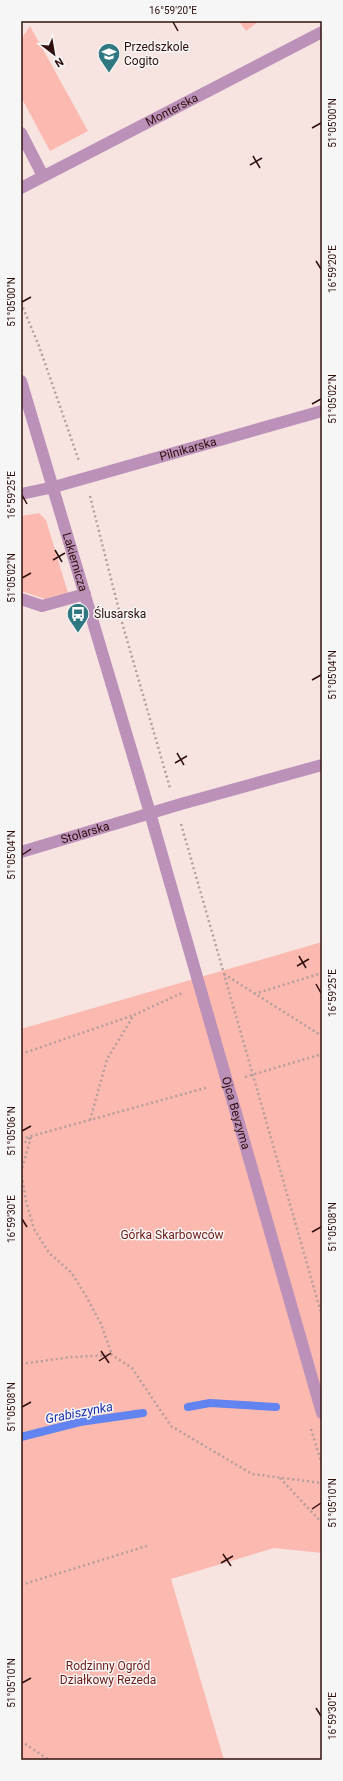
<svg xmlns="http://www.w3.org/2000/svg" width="343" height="1781" viewBox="0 0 343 1781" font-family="Roboto,sans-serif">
<rect width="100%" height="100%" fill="#f7e4e1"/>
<!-- green -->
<path fill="#fbb9b0" d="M239,21h20l-13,10z
M30,26l58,105 -38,20 -29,-54v-58z
M39,513l7,7 22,73 -23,6 -24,-8v-75z
M322,942v611l-48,-5 -103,31 53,181h-203v-731z"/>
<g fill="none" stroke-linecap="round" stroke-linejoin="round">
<!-- stream -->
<path stroke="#6184f0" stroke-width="8" d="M188,1407l22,-4 66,4
M21,1437l59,-15 63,-9"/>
<!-- path -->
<path stroke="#b59e9b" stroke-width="2.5" stroke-dasharray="2 3" stroke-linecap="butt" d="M21,303l18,43 40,115
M90,496l33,130 47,162
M181,824l141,492
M224,974l98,62
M254,994l68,-21
M21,1054l113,-39
M245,1077l77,-23
M90,1120l17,-61 27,-44 48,-22
M31,1137l-10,35 5,29 8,28 15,24 22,19 15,24 15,28 11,31
M21,1139l188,-52
M21,1146l10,-9
M21,1364l50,-7 41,-2 20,13 39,58 81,48 70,9
M311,1429l11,36
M280,1478l42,45
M21,1585l129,-40
M21,1741l28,19"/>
<!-- lane -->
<path stroke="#bb91b9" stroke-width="12" d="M21,133l22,43
M21,599l21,7 43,-12"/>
<!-- street -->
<g stroke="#bb91b9" stroke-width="12">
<path id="s1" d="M21,188l301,-156"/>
<path id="s2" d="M21,381l129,432 172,600"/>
<path id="s3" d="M21,494l33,-7 268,-76"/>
<path id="s4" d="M21,852l160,-48 141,-39"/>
</g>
</g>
<!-- ticks -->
<path fill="none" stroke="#30100d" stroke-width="1.5" d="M173,22l5,9M312,128l9,-5M253,156l7,12M250,165l12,-7M316,261l5,8M22,302l9,-5M312,404l9,-5M22,495l5,9M55,550l7,12M53,560l12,-7M22,578l9,-5M312,680l9,-5M177,753l7,12M175,763l12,-7M22,855l9,-6M299,956l7,12M297,966l12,-7M316,984l5,9M22,1131l9,-5M22,1219l5,8M312,1232l9,-5M101,1351l8,12M99,1361l12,-8M22,1407l9,-5M312,1509l9,-6M223,1554l8,12M221,1563l12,-7M22,1683l9,-5M316,1708l5,8"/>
<!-- icons -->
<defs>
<g id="school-pin" transform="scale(1.15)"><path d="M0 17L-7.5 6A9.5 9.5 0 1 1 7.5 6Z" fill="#2f7781" stroke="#f6f6f6"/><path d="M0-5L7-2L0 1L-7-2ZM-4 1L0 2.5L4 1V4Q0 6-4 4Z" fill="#fff"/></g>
<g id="bus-pin" transform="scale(1.15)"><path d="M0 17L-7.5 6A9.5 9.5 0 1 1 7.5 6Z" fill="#2f7781" stroke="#f6f6f6"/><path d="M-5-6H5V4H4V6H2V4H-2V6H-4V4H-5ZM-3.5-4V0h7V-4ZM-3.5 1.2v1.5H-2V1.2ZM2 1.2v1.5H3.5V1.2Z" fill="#fff"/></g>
</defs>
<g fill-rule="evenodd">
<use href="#school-pin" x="109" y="54"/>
<use href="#bus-pin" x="78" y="614"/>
</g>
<g text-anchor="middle" stroke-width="3" stroke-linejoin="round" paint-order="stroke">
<!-- poi labels -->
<g font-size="12" fill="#30100d" stroke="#f6f6f6" text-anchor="start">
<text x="124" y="51">Przedszkole<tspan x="124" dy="14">Cogito</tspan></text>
<text x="94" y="618">Ślusarska</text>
</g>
<!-- street labels -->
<g font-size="12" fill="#30100d" stroke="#f6f6f6">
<text dy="4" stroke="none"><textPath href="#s1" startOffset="170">Monterska</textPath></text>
<text dy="4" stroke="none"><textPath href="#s3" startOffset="173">Pilnikarska</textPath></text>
<text dy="4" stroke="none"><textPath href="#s2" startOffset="189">Lakiernicza</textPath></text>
<text dy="4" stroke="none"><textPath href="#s4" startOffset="67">Stolarska</textPath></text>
<text dy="4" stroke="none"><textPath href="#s2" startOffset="763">Ojca Beyzyma</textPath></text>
</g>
<!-- park labels -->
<g font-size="12" fill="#701c17" stroke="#f6f6f6">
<text x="172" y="1239">Górka Skarbowców</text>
<text x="108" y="1670">Rodzinny Ogród<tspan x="108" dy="14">Działkowy Rezeda</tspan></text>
</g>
<!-- water labels -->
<g font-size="13" font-style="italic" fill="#1e31ae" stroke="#f6f6f6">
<text transform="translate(79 1412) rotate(-11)" y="5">Grabiszynka</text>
</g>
</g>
<!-- border -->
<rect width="343" height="1781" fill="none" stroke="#f6f6f6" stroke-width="44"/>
<!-- north arrow -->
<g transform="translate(54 54) rotate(149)" stroke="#f6f6f6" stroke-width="3" paint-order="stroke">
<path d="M0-3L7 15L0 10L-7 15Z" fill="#30100d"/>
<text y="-6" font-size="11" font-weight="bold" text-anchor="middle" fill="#30100d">N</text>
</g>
<rect x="22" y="22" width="299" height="1737" fill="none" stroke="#30100d" stroke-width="1.5"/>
<g font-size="10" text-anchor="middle" fill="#30100d">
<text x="173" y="14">16°59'20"E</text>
<text transform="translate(332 123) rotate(-90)" y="4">51°05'00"N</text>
<text transform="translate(332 269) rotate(-90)" y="4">16°59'20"E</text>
<text transform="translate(11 302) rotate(-90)" y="4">51°05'00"N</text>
<text transform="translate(332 399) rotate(-90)" y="4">51°05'02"N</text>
<text transform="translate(11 495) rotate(-90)" y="4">16°59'25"E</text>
<text transform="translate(11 578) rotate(-90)" y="4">51°05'02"N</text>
<text transform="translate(332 675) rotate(-90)" y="4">51°05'04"N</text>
<text transform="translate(11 855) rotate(-90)" y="4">51°05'04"N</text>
<text transform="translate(332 993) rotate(-90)" y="4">16°59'25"E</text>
<text transform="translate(11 1131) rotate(-90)" y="4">51°05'06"N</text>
<text transform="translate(11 1219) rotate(-90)" y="4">16°59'30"E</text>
<text transform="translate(332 1227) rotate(-90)" y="4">51°05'08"N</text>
<text transform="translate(11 1407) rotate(-90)" y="4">51°05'08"N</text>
<text transform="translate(332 1503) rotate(-90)" y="4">51°05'10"N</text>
<text transform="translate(11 1683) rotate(-90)" y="4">51°05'10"N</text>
<text transform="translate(332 1716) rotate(-90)" y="4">16°59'30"E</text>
</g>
</svg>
